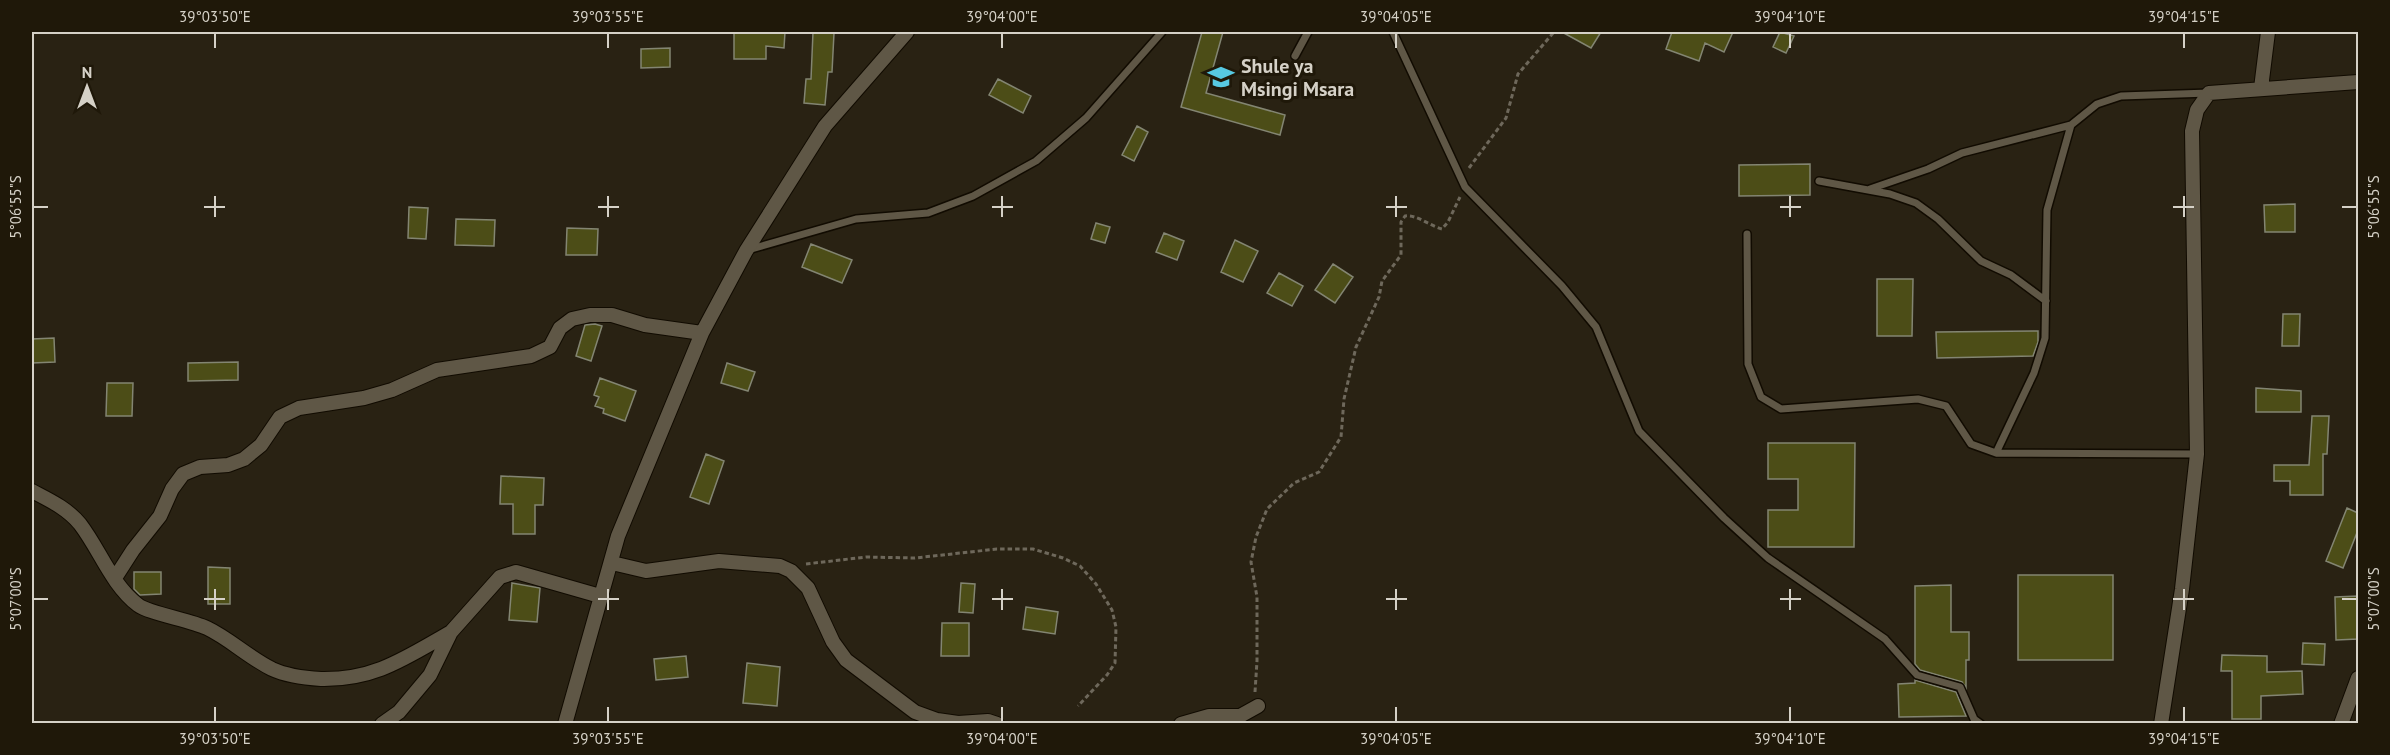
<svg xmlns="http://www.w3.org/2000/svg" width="2390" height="755" viewBox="0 0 2390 755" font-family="'PT Sans',sans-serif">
<rect width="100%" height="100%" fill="#292213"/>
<!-- building -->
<path fill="#4c4d17" stroke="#838572" stroke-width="1.5" d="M734,32h51l-1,16 -18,-2v13h-32z
M813,32l21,1 -2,39h-4l-3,33 -21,-2 2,-24h5z
M1202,32h21l-17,61 79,22 -5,20 -99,-28z
M1562,32h39l-10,16z
M1672,32h61l-9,20 -19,-9 -6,18 -33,-12z
M1780,32l14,4 -8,17 -13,-6z
M670,48v19l-29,1v-19z
M998,79l33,17 -8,17 -34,-18z
M1137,126l11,6 -14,29 -12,-6z
M1810,164v31l-71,1v-31z
M2295,204v28h-30l-1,-27z
M409,207l19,1 -2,31 -18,-1z
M456,219l39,1 -1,26 -39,-1z
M1096,223l14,4 -5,16 -14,-4z
M567,228l31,1 -1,26h-31z
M1164,233l20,8 -7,19 -21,-8z
M1235,240l23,11 -15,31 -22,-10z
M811,244l41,16 -10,23 -40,-16z
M1333,264l20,13 -18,26 -20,-13z
M1279,273l24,13 -11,20 -25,-13z
M1877,279h36l-1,57h-35z
M2283,314h17l-1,32h-17z
M595,324l7,2 -11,35 -15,-5 9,-31z
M2038,331v11l-5,14 -96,2 -1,-26z
M54,338l1,24 -23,1v-24z
M238,362v18l-50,1v-18z
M727,363l28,9 -7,19 -27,-8z
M600,378l36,13 -11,30 -22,-8 1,-4 -9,-3 4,-9 -5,-2z
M107,383h26l-1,33h-26z
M2256,388l45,3v21h-45z
M2312,416h17l-2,38h-4v41h-33v-14h-16v-16h35z
M1768,443h87l-1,104h-86v-37h30v-31h-30z
M706,454l18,7 -15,43 -19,-7z
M501,476l43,2 -1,27h-8v29h-22v-30h-13z
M2347,508l11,5v17l-15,38 -17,-7z
M208,567l22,1v36h-22z
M134,572h27v22l-21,1 -6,-6z
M2018,575h95v85h-95z
M512,583l28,5 -3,34 -28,-2z
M961,583l14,1 -2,29 -14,-1z
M1951,585v47h18v28h-3v28l-4,-6 -42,-12 -5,-6v-78z
M2358,596v43l-22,1 -1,-43z
M1026,607l32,5 -3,22 -32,-5z
M942,623h27v33h-28z
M2303,643l22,1 -1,21 -22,-1z
M2222,655l45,1v16l35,-1 1,23 -42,2v23h-29v-48h-11z
M686,656l2,21 -32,3 -2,-21z
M747,663l33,4 -3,39 -34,-3z
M1915,680l41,12 10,24 -67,1 -1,-33 17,-1z"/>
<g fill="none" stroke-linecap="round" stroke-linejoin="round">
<!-- lane casing -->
<g stroke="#110b01" stroke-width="10">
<path id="lane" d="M1393,32l72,155 97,99 34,41 43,104 85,87 44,40 117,81 32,36 43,12 14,32 7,5
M1295,56l13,-24
M1819,181l71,13 26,9 22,16 43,42 30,14 35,26
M1870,189l58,-20 34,-16 109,-28
M1747,234l1,130 13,33 20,12 137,-10 28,7 25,38 25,9 201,1
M748,250l108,-31 72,-6 45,-17 63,-35 50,-43 76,-86
M1996,453l38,-80 11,-35 2,-128 24,-85 26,-21 24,-8 88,-3"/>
</g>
<!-- street casing -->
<g stroke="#110b01" stroke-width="16">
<path id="street" d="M2261,88l7,-56
M32,491c17,9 35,17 48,33 20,26 31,60 58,81 10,8 52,15 69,23 23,11 41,29 65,41 15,7 32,9 49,10 54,1 84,-21 130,-47
M612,563l34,8 73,-10 61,5 11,5 17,17 25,54 13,18 69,52 22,8 21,3 30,-2 9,3
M115,578l18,-28 27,-34 12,-27 11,-15 17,-7 28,-2 16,-6 17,-14 19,-28 19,-9 65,-10 28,-8 45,-20 94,-14 19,-9 10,-19 12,-9 18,-4h22l33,10 57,8
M382,724l17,-12 31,-37 21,-43 49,-55 16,-5 84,24
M565,724l53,-188 84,-203 44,-82 79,-125 82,-94
M1181,724l28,-8h31l18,-10
M2161,724l21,-135 15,-135 -5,-323 5,-21 12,-17 149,-11
M2341,724l17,-46"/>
</g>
<!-- path -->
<path stroke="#6e685b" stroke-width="3" stroke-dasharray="4.5 3" stroke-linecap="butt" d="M1469,168l37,-50 12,-44 36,-42
M806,564l60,-7 49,1 82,-9h36l30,9 17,8 16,18 16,26 4,17 -1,36 -8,12 -29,31
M1255,692l2,-31v-64l-6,-35 5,-25 11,-28 27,-26 25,-11 22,-35 3,-38 12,-52 23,-50 3,-16 19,-26v-33l4,-6c11,-2 25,10 37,13l6,-7 12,-25"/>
<!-- lane -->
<use href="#lane" stroke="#5f5746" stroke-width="7"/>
<!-- street -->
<use href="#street" stroke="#5f5746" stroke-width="14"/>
</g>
<!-- ticks -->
<path fill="none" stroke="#d5d1c7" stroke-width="2" d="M215,33v15M608,33v15M1002,33v15M1396,33v15M1790,33v15M2184,33v15M215,196v21M608,196v21M1002,196v21M1396,196v21M1790,196v21M2184,196v21M33,207h15M204,207h21M598,207h21M992,207h21M1386,207h21M1780,207h21M2173,207h21M2342,207h15M215,589v21M608,589v21M1002,589v21M1396,589v21M1790,589v21M2184,589v21M33,599h15M204,599h21M598,599h21M992,599h21M1386,599h21M1780,599h21M2173,599h21M2342,599h15M215,707v15M608,707v15M1002,707v15M1396,707v15M1790,707v15M2184,707v15"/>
<!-- icons -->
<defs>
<g id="school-bare" transform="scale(2.07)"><path d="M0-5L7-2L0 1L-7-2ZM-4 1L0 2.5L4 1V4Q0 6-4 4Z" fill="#57c9e2" stroke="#1f1809" stroke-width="2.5" paint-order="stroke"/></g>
</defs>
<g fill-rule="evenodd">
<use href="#school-bare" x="1221" y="77"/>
</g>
<g text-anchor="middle" stroke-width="6" stroke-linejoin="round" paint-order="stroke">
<!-- poi labels -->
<g font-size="20" font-weight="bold" fill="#d5d1c7" stroke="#1f1809" text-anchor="start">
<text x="1241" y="73">Shule ya<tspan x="1241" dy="23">Msingi Msara</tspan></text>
</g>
</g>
<!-- border -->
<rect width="2390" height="755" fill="none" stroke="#1f1809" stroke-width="66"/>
<!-- north arrow -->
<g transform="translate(87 87)" stroke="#1f1809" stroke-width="4.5" paint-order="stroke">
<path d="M0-4.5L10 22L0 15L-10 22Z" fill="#d5d1c7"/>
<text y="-9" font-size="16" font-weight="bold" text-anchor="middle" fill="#d5d1c7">N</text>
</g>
<rect x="33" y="33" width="2324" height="689" fill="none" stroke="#d5d1c7" stroke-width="2"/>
<g font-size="15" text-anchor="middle" fill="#d5d1c7">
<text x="215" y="22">39°03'50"E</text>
<text x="608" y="22">39°03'55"E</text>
<text x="1002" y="22">39°04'00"E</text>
<text x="1396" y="22">39°04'05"E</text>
<text x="1790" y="22">39°04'10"E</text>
<text x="2184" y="22">39°04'15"E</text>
<text transform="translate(16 207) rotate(-90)" y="5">5°06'55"S</text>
<text transform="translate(2374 207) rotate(-90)" y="5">5°06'55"S</text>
<text transform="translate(16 599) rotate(-90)" y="5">5°07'00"S</text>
<text transform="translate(2374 599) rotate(-90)" y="5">5°07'00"S</text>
<text x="215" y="744">39°03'50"E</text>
<text x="608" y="744">39°03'55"E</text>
<text x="1002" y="744">39°04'00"E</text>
<text x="1396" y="744">39°04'05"E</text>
<text x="1790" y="744">39°04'10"E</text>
<text x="2184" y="744">39°04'15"E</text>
</g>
</svg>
